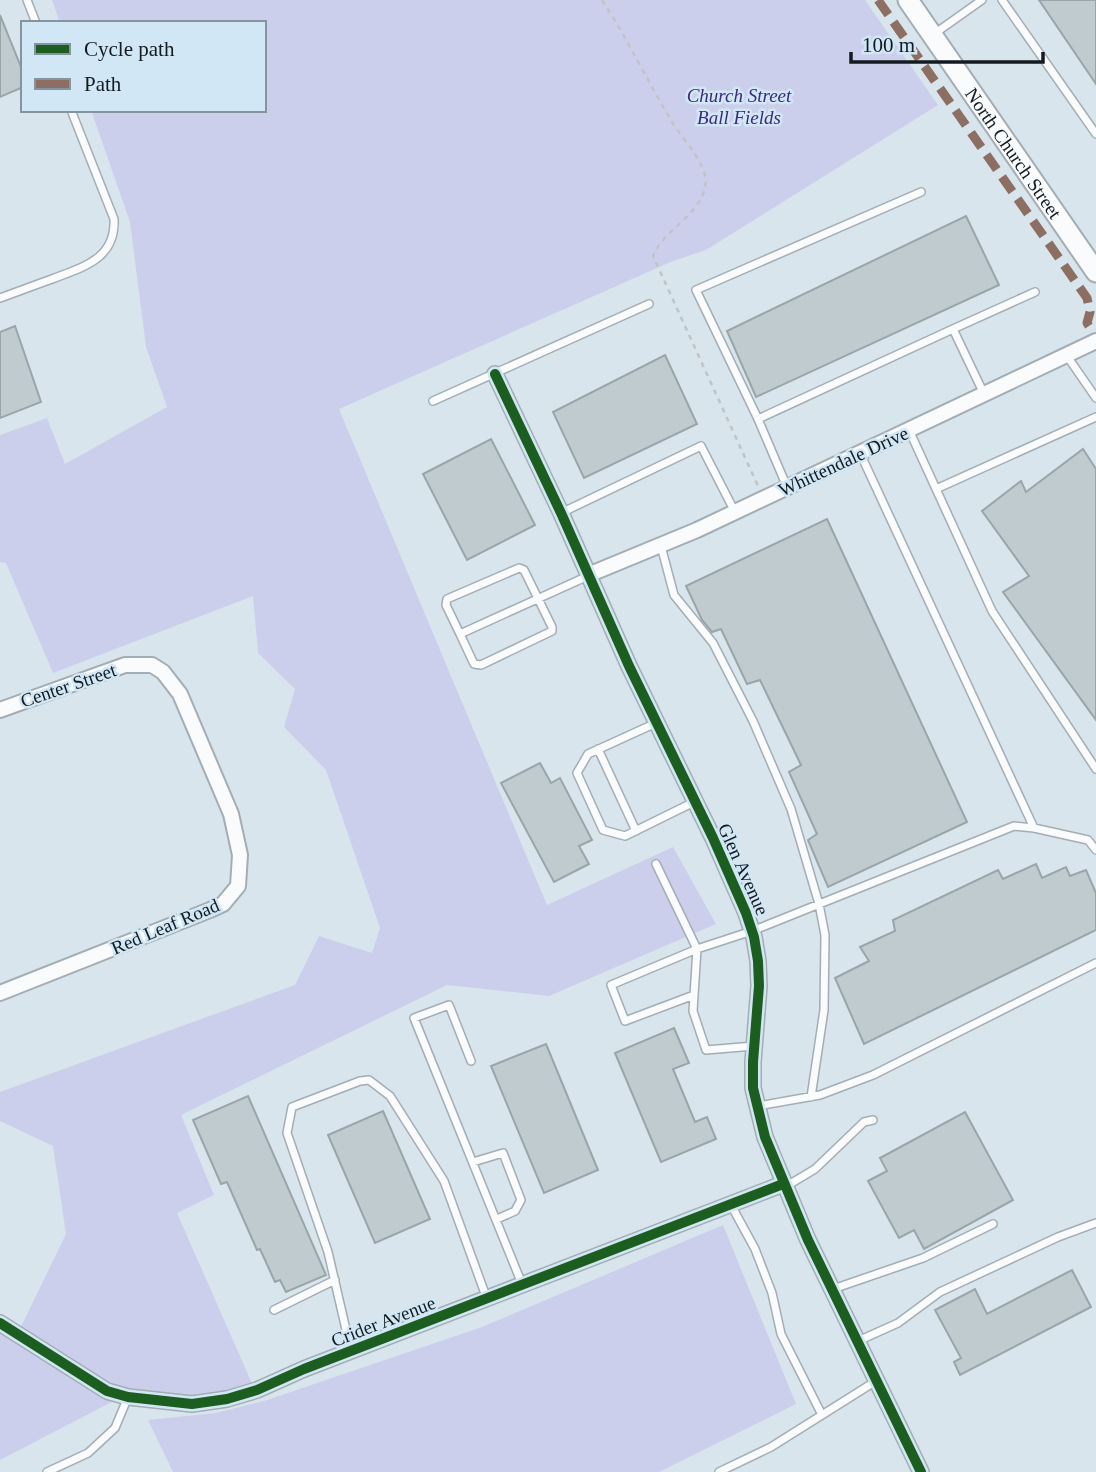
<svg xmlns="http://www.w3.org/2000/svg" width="1096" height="1472" viewBox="0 0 1096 1472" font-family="Georgia,serif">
<rect width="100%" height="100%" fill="#d9e5ed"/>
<!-- green -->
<path fill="#cccfec" d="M52,0h813l73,105 -232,145 -33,11 -334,148 208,496 126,-58 43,77 -167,72 -102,-11 -266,130 33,80 -37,18 77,175 -104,13 -23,-7 -127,66v-130l15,9 51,-105 -13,-88 -53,-25v-29l295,-107 24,-49 53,17 8,-25 -54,-158 -42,-43 11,-38 -37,-36 -5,-57 -200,77 -47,-110 -6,-1v-127l47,-17 18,46 102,-57 -21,-60 -16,-125 -39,-112h173v-87h-204z
M723,1225l73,179 -137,68h-486l-25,-52 68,-7 51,-13 215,-73z"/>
<!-- building -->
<path fill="#c0cbcf" stroke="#9aa5a9" stroke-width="2" d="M1039,0h57v84z
M0,15l23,57v15l-23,10z
M966,216l33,69 -243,112 -29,-66z
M15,326l26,76 -41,16v-86z
M665,355l32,69 -113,54 -31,-66z
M491,439l44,86 -68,35 -44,-86z
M1083,449l13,20v251l-93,-128 26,-16 -47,-65 39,-30 5,11z
M827,519l140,303 -139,65 -20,-47 9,-6 -28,-62 12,-7 -41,-85 -13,4 -26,-55 -9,3 -10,-12 -16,-34z
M540,763l11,20 9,-5 32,62 -13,6 10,18 -35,18 -53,-99z
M1036,864l6,14 24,-11 4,9 16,-6 10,23v37l-232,114 -29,-66 34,-17 -9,-14 35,-16 -2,-11 105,-50 5,9z
M674,1028l15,35 -16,6 22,53 12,-5 9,22 -55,23 -46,-109z
M546,1044l52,126 -54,23 -53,-127z
M248,1096l78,179 -40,17 -6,-12 -5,2 -15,-33 -3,1 -30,-68 -6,2 -28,-64z
M383,1111l47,108 -55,24 -47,-108z
M965,1112l48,88 -89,49 -10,-19 -15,8 -31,-57 19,-10 -7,-13z
M1072,1270l19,37 -131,68 -6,-13 7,-4 -26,-48 40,-21 12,25z"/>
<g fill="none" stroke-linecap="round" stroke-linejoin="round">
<!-- lane casing -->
<g stroke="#a4adb3" stroke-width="10">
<path id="lane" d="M27,0l9,23
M1002,0l94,134
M934,34l48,-34
M0,298c17,-6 35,-13 52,-19 31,-12 64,-20 62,-60l-43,-109
M953,329l82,-37
M1067,356l29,42
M433,401l216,-97
M758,419l-62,-129 225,-98
M909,430l83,181 104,158
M860,453l174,375
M787,487l-29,-68 195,-90 31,65
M936,489l160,-72
M561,513l140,-67 34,66
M661,546l13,49 39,48 40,78 38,88 28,95 6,31 -1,75 -13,87
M460,634l14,30 7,1 71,-34v-4l-28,-57 -5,-2 -72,31 -1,6 14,29 128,-58
M656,723l-68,31 -11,19 26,57 22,6 69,-34
M598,749l38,82
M656,864l41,85 -86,36 14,36 69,-26
M754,1046l-48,4 -13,-39 4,-62 55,-18 262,-105 20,2 54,12 8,10
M471,1061l-22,-56 -35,13 108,266
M758,1106l62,-11 53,-20 223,-112
M473,1162l30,-9 18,47 -6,11 -18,8
M785,1187l30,-18 49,-47 9,-2
M731,1205l24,44 17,44 9,41 41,81
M833,1289l90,-31 70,-34
M274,1310l61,-30
M858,1341l40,-18 42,-31 118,-55 38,-14
M351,1351l-23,-99 -41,-119 5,-26 68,-26 9,-1 21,16 54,85 43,118
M47,1472l41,-19 27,-25 13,-31
M719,1472l52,-25 105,-66"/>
</g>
<!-- street casing -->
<g stroke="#a4adb3" stroke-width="18">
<path id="street" d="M495,374l66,139 68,153 84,172 33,75 8,24 4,24 1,25 -6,76v26l12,49 43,103 113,232
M588,575l109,-45 399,-189
M0,710l125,-45h27l11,7 17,22 51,120 9,41 -2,31 -15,18 -13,6 -210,83
M0,1323l107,68 21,6 64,7 35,-5 30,-9 47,-21 479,-185"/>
</g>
<!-- secondary casing -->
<g stroke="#a4adb3" stroke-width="23">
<g id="secondary">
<path id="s1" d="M908,0l188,272"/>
</g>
</g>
<!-- path -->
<path stroke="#c1c4c7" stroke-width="2.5" stroke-dasharray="5 5" stroke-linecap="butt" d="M602,0c26,40 46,82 70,122 10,16 26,32 32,50 2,5 2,12 1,16 -7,29 -42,42 -52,68l105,230"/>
<!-- lane -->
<use href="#lane" stroke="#f9fbfc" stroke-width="7"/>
<!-- street -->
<use href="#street" stroke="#f9fbfc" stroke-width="14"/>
<!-- secondary -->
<use href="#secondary" stroke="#f9fbfc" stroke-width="19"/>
<!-- quiet -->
<path stroke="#8d6e63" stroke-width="9" stroke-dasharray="18 9" stroke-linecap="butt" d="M878,0l209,298 3,14 -3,11 2,3"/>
<!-- cycleway casing -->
<g stroke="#d1e7f5" stroke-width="15">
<path id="cycleway" d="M495,374l66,139 68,153 84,172 33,75 8,24 4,24 1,25 -6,76v26l12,49 43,103 113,232
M0,1323l107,68 21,6 64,7 35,-5 30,-9 47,-21 479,-185"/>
</g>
<!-- cycleway -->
<use href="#cycleway" stroke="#1b5e20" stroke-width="10"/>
</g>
<g text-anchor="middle" stroke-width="5" stroke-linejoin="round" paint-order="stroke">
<!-- park labels -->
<g font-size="19" font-style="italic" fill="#3d297d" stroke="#d1e7f5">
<text x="739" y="102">Church Street<tspan x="739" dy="22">Ball Fields</tspan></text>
</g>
<!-- street labels -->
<g font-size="19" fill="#131b20" stroke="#d1e7f5">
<text dy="7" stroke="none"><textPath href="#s1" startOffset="186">North Church Street</textPath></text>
<text transform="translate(843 461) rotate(-25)" y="7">Whittendale Drive</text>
<text transform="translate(68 685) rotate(-19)" y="7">Center Street</text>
<text transform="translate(744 869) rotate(66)" y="7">Glen Avenue</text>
<text transform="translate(165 926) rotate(-23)" y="7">Red Leaf Road</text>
<text transform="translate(383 1321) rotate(-21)" y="7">Crider Avenue</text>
</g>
</g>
<!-- legend -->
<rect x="21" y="21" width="245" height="91" fill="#d1e7f5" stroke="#8595a0" stroke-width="2"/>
<rect x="35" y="44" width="35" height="10" fill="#1b5e20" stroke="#8595a0" stroke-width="2"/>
<text x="84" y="56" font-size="21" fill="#131b20">Cycle path</text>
<rect x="35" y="79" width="35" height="10" fill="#8d6e63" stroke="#8595a0" stroke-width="2"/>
<text x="84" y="91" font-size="21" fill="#131b20">Path</text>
<!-- scale -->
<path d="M851 52v10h192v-10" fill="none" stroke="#131b20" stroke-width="3.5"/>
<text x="862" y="52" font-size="21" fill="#131b20" stroke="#d1e7f5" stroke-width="5" paint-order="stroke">100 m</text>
</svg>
